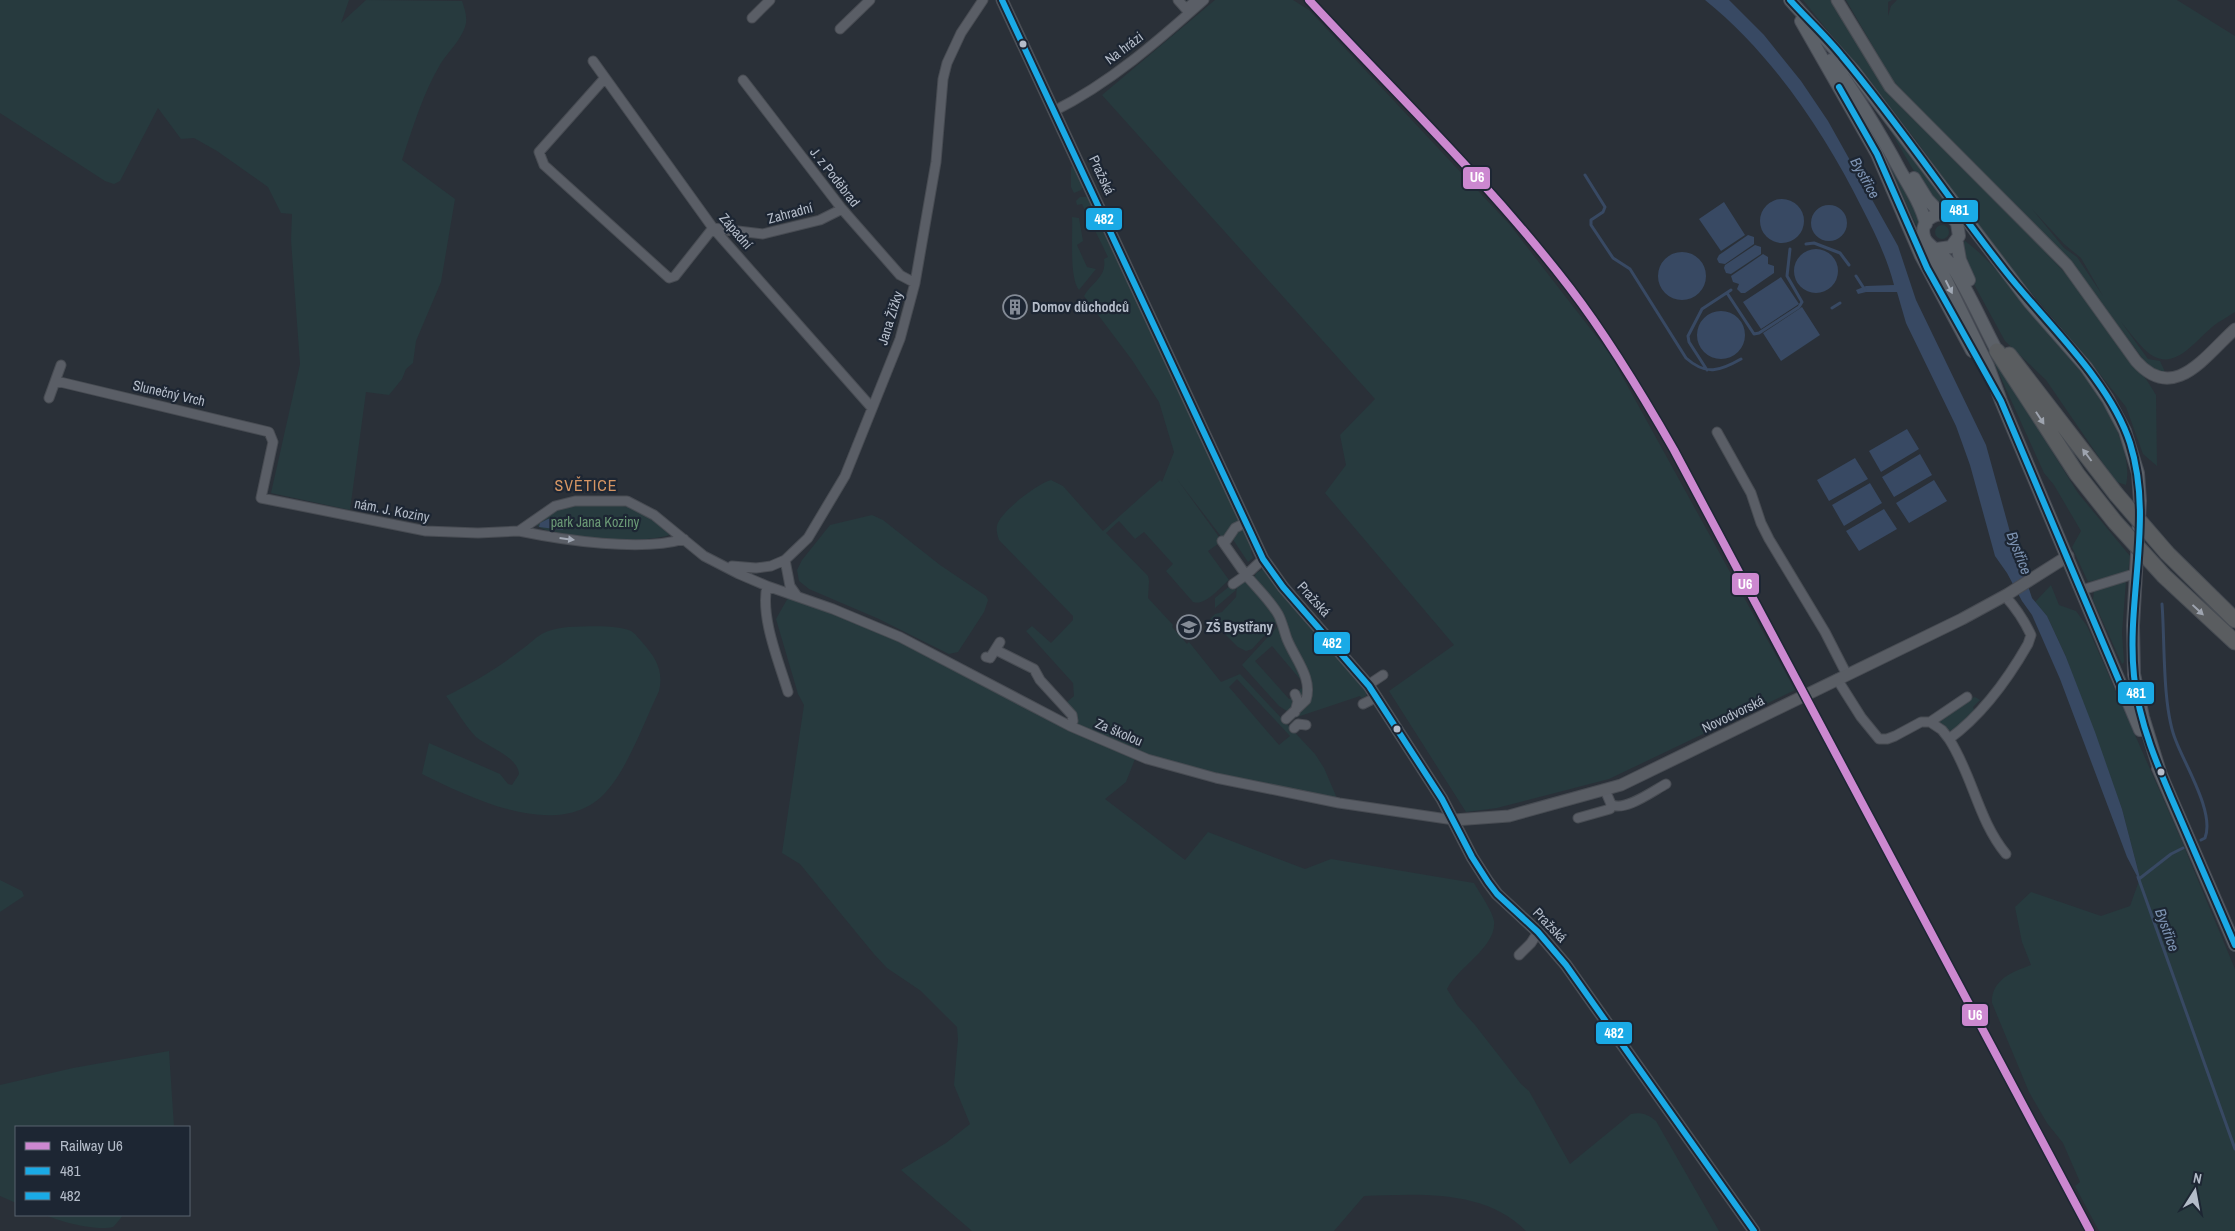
<svg xmlns="http://www.w3.org/2000/svg" width="2235" height="1231" viewBox="0 0 2235 1231" font-family="'Archivo Narrow',sans-serif">
<rect width="100%" height="100%" fill="#2a3038"/>
<!-- green -->
<path fill="#273a3e" fill-rule="evenodd" d="M0,0h349l-8,23 25,-23 96,1c3,9 6,17 3,26 -5,14 -16,24 -24,36 -18,30 -28,64 -39,97l53,39 -14,83 -25,59 -3,22 -7,6 -4,10 -13,16 -23,-3 -16,118 -79,-17 29,-129 -9,-124 1,-26 -11,-1 -13,-26 -51,-36 -23,-13 -13,1 -23,-31 -38,73 -6,3 -9,-3 -105,-68z
M1215,0h78l16,10 201,215 100,129 185,336 -186,89 -112,29 -31,4 -77,-121 65,-46 -129,-152 21,-28 -6,-30 35,-36 -273,-304z
M1803,0h27l50,80 26,32 86,83 89,95 67,92 8,13 1,71 -14,-12 -17,-47 -31,-39 -95,-112 -85,-117z
M1846,0h46l-4,2v14l3,-10 6,-6h280l58,36v276c-7,5 -16,9 -23,15 -20,17 -41,49 -68,22 -8,-8 -15,-18 -23,-27l27,37 12,2 6,13 -17,-7 -77,-103 -179,-183zM2032,209l32,35 17,14 22,38 -26,-39 -13,-9z
M1892,123l65,90 -11,-3 -17,-13 -42,-72z
M1879,139l40,78 -2,10 -40,-87z
M1073,166h3l8,19 -3,5 -7,3 -3,-6v-20z
M1080,197h10l164,352 -3,2 2,7 -5,4 -18,-27 -7,4 -46,-60 45,62 -14,10 21,29c-10,8 -23,26 -36,22l-27,-31 7,-7 -29,-32 -9,7 -16,-18 -13,12 42,43 1,5 -1,17 25,27 -1,2 15,17 2,-2 32,40 19,-8 75,80 9,14 15,35 -192,-44 -77,-33 8,-7 -10,-14 -1,-3 7,-6 -1,-13 -47,-52 6,-5 19,17 22,-23v-4l-74,-76c-2,-6 -4,-13 0,-19 7,-13 38,-37 52,-41l12,6 40,45 57,-51 2,2 12,-30 -15,-50 -27,-42 -48,-64c8,-14 23,-19 20,-37l4,-2 -26,-53 -5,1 -1,-4zM1237,679l53,57 -11,9 -50,-58z
M1072,217l7,1 4,23 -6,4 10,22 9,2 -17,21c-10,-12 -6,-56 -7,-73z
M1935 232a7 7 0 1 1 14 0a7 7 0 1 1-14 0Z
M1965,241c21,15 37,36 54,55 35,40 120,131 107,189l-9,-3 -12,-16 -59,-86 -41,-39 -35,-64 -9,-34z
M1947,267l70,129 21,33 40,64 52,63 -2,16 -40,10 -16,-35 9,-16 -27,-46 -10,-12 -67,-148 -24,-39z
M617,505l17,3 40,24c-14,14 -123,7 -138,-7 19,-23 53,-20 81,-20zM561,517l4,10 -7,3 -9,-2v-8z
M872,515l11,5 57,45 46,31 2,4 -4,12 -26,40 -9,2 -70,-35 -70,-30 -10,-8 -2,-11 5,-10 28,-35z
M1263,569l82,95 21,29v3l-4,2 -2,-2 -66,22c11,-12 19,-17 16,-34l-56,-106 2,-5z
M1243,581h4l23,25 7,16 -25,27 -6,2 -8,-4 -28,-28 5,-5 7,-2 14,-15 1,-11z
M2126,581l-4,52 2,29 -2,2 -29,-64 1,-10z
M1231,585l5,5 -21,18v-10z
M2051,585l8,20 17,6 11,15 93,211 55,132v262h-136l-24,-45 5,-4 -17,-39 -16,-20 -18,-31 -37,-89c-1,-23 20,-31 39,-38l-9,-23 -7,-35 16,-15 70,24 29,-10 10,-28 -18,-69 -56,-152 -19,-41 -12,-14z
M789,596l108,44 172,89 66,30 -9,23 -21,17 80,61 23,-28 97,37 26,-10 143,24c5,9 19,29 20,38 3,26 -36,46 -47,68l10,16 18,20 46,59 8,7 41,73 61,-50c10,-2 17,0 25,7l63,110h-193c-41,-42 -107,-37 -162,-35l-30,35h-362l-71,-61 45,-27 24,-19 -16,-39 4,-46 -1,-12 -36,-36 -34,-23 -13,-14 -74,-90 -18,-11 22,-148 -6,-11 -22,-75z
M1279,625l27,55c0,8 1,17 -5,22l-2,-7 -4,-1 10,-9 -33,-39 -17,15 34,38 3,-1 1,9 -6,4 -8,-5 -37,-41z
M568,627c20,0 44,-3 63,4 4,2 8,8 11,11 13,15 22,28 17,49 -14,29 -31,77 -53,101 -46,51 -135,6 -184,-18l7,-31 71,31 8,10 4,1 7,-11c-1,-17 -31,-27 -43,-37 -11,-11 -20,-28 -30,-41 25,-12 50,-27 71,-43 23,-16 20,-22 51,-26z
M1975,697l5,3 -7,7 2,6 -13,13 -11,5 -7,-3 -6,-9 29,-19z
M0,880l22,11 2,5 -24,16z
M169,1051l5,76h-158v76l-16,-7v-111l73,-17z
M45,1215h78c-3,4 -7,9 -10,12 -17,4 -52,-5 -68,-12z"/>
<!-- water -->
<path fill="#384963" d="M1705,0h24l35,35 37,46 27,40 70,125 18,54 70,145 24,87 22,66 15,18 19,41 29,75 27,77 18,69 -1,2 -12,-23 -67,-178 -28,-64 -10,-14 -15,-28 -12,-17 -25,-91 -14,-39 -50,-103 -9,-31h-31l-8,2 -2,-4 10,-4 28,-1c-7,-27 -19,-52 -32,-77 -38,-76 -90,-154 -157,-208z
M1760 221a22 22 0 1 1 44 0a22 22 0 1 1-44 0Z
M1724,202l21,33 -24,16 -22,-32z
M1811 223a18 18 0 1 1 36 0a18 18 0 1 1-36 0Z
M1748,235l6,2v7l-29,20 -6,-1 -2,-4 2,-4z
M1755,245l6,2v7l-30,20 -5,-1 -2,-5 1,-3z
M1794 271a22 22 0 1 1 44 0a22 22 0 1 1-44 0Z
M1658 276a24 24 0 1 1 48 0a24 24 0 1 1-48 0Z
M1763,254l5,3v7l6,2v7l-29,20h-4l-4,-4 2,-5 -6,-2 -2,-6z
M1781,277l18,27 -38,25 -18,-27z
M1802,307l18,28 -39,26 -18,-28z
M1697 335a24 24 0 1 1 48 0a24 24 0 1 1-48 0Z
M1907,429l12,20 -38,23 -12,-21z
M1920,454l12,21 -38,22 -12,-20z
M1855,458l13,21 -39,22 -12,-21z
M1934,480l13,21 -38,22 -13,-20z
M1870,483l12,20 -38,23 -12,-21z
M1884,509l13,20 -38,22 -13,-20z
M561,517l3,6 -1,7 -24,-3 1,-4 8,-4z"/>
<g fill="none" stroke-linecap="round" stroke-linejoin="round">
<!-- stream -->
<path stroke="#384963" stroke-width="3" d="M1585,175l20,32 -2,5 -12,8v5l22,33 17,11 56,89c20,18 34,13 55,1
M1806,244l8,-1 26,10 9,12
M1856,276l9,14
M1727,293l27,41 5,-1 40,-26 3,-5 -15,-26 3,-27
M1832,308l8,-5
M1707,370l-18,-28 -1,-6 14,-27 29,-19
M2162,604c3,37 0,104 14,137 9,24 39,72 29,97l-4,2
M2138,877l97,272
M2139,879l32,-25 12,-6"/>
<!-- street casing -->
<g stroke="#484c53" stroke-width="11">
<path id="street" d="M1178,0l8,9 8,-7
M752,18l18,-18
M840,29l30,-29
M593,61l120,167 159,180
M604,79l-65,73 5,13 125,113 6,-2 38,-48 50,6 57,-14 22,-11
M743,80l99,129 58,66 15,8
M1054,111c56,-28 104,-70 150,-111
M56,381l213,51 4,10 -12,56 165,33 52,2 41,-2 36,-25 20,-5h52l27,14 50,41 35,18 28,12 66,23 67,28 170,89 77,33 69,19 123,25 115,17
M49,398l12,-33
M1717,432l34,61 10,30 8,16 56,93 22,43
M519,531c44,9 122,21 165,8
M1222,541l24,34 17,-16
M1224,544l11,-16 10,-5
M785,560l5,26 7,10
M732,566l24,2 15,-2 14,-6 23,-22 37,-62 55,-137 15,-56 21,-121 7,-83 4,-16 14,-30 22,-33
M1233,584l13,-9c10,12 23,24 32,39 4,7 6,17 9,25 8,20 26,39 19,61l-20,19
M767,586c-7,31 12,76 21,106
M2082,590l55,-17
M2005,596c11,12 19,24 26,39l-3,9c-20,35 -46,71 -79,95 24,37 29,81 57,115
M996,650l38,19 6,11 32,35 1,6 -3,5
M986,657l4,1 10,-16
M1837,679l24,38 18,22h8l8,-3 26,-14h9l37,-25
M1368,685l15,-10
M1363,704l14,-7
M1295,712l3,-11 -3,-7
M1930,722l12,8 7,9
M1294,728l4,-4 8,1
M1611,804c12,9 42,-13 55,-20
M1578,818l32,-9 1,-5 -6,-14
M1519,955l12,-12 7,-11"/>
</g>
<!-- secondary casing -->
<g stroke="#484c53" stroke-width="13">
<path id="secondary" d="M1002,0l261,559 20,28 86,99 73,113 30,58 16,25 9,12 41,38 28,33 188,266
M1837,0l53,87 177,178 69,96c38,43 69,-5 99,-32
M1454,820l55,-4 112,-31 341,-166 46,-25 60,-38"/>
</g>
<!-- primary casing -->
<g stroke="#484c55" stroke-width="14">
<path id="primary" d="M1790,0l64,71 176,232 56,64 22,32 17,32 13,42 2,28 -7,125 1,48 9,43 18,58
M1801,21l76,133 44,102 51,95
M1831,60c27,36 49,73 70,112 10,17 20,33 25,52
M1914,178l13,21 14,15
M1928,243l60,123 13,35 139,329
M1957,243l3,17 9,20
M1937,249l14,-2 8,-11 -2,-13c-13,-18 -41,-5 -32,16 4,8 20,16 27,27 17,26 30,57 45,85
M2158,768l77,177"/>
</g>
<!-- highway casing -->
<g stroke="#474c53" stroke-width="17">
<path id="highway" d="M1997,351l80,123 38,48
M2009,355l107,139
M2167,553l68,67
M2164,576l71,66"/>
</g>
<!-- street -->
<use href="#street" stroke="#5a5e66" stroke-width="9"/>
<!-- secondary -->
<use href="#secondary" stroke="#595d64" stroke-width="11"/>
<!-- primary -->
<use href="#primary" stroke="#5c6168" stroke-width="12"/>
<!-- highway -->
<use href="#highway" stroke="#5a5d60" stroke-width="15"/>
<!-- highway-bridge casing -->
<g stroke="#474c53" stroke-width="17" stroke-linecap="butt">
<path id="highway-bridge" d="M2116,494l51,59
M2115,522l49,54"/>
</g>
<!-- highway-bridge -->
<use href="#highway-bridge" stroke="#5a5d60" stroke-width="15"/>
<!-- bus-1 casing -->
<g stroke="#1d2633" stroke-width="10">
<path id="bus-1" d="M1790,0c17,19 36,36 52,56 58,69 108,145 164,216 41,52 104,109 124,171 24,76 -4,156 4,233 5,50 27,98 47,144 18,42 36,83 54,125
M1839,87l38,67 50,114 74,133 124,294"/>
</g>
<!-- bus-2 casing -->
<g stroke="#1d2633" stroke-width="10">
<path id="bus-2" d="M1002,0l261,559 20,28 86,99 73,113 30,58 16,25 9,12 41,38 28,33 188,266"/>
</g>
<!-- bus-1 -->
<use href="#bus-1" stroke="#1aaae6" stroke-width="6"/>
<!-- bus-2 -->
<use href="#bus-2" stroke="#1aaae6" stroke-width="6"/>
<!-- rail-1 casing -->
<g stroke="#1d2633" stroke-width="11">
<path id="rail-1" d="M1309,0c88,95 182,185 261,288 39,51 72,106 104,162l416,781"/>
</g>
<!-- rail-1 -->
<use href="#rail-1" stroke="#cc88d0" stroke-width="8"/>
</g>
<!-- one-way arrows -->
<defs><path id="oneway-solid" d="M-6-.8H1V-3.2L6.5 0L1 3.2V.8H-6Z" transform="scale(1.25)"/></defs>
<use fill="#a2aab6" href="#oneway-solid" transform="translate(1949 287) rotate(63)"/>
<g fill="#9ea4af">
<use href="#oneway-solid" transform="translate(2040 418) rotate(57)"/>
<use href="#oneway-solid" transform="translate(2087 455) rotate(-127)"/>
<use href="#oneway-solid" transform="translate(2198 610) rotate(43)"/>
</g>
<use fill="#a2a9b5" href="#oneway-solid" transform="translate(567 539) rotate(7)"/>
<!-- icons -->
<defs>
<g id="building-ring" transform="scale(1.25)"><circle r="9.5" fill="#1d2633" stroke="#848b96" stroke-width="1.5"/><path d="M-4-6H4V6H1V3H-1V6H-4ZM-2.5-4.3h1.7v1.8h-1.7ZM.8-4.3h1.7v1.8H.8ZM-2.5-1h1.7V.8h-1.7ZM.8-1h1.7V.8H.8Z" fill="#848b96"/></g>
<g id="school-ring" transform="scale(1.25)"><circle r="9.5" fill="#1d2633" stroke="#848b96" stroke-width="1.5"/><path d="M0-5L7-2L0 1L-7-2ZM-4 1L0 2.5L4 1V4Q0 6-4 4Z" fill="#848b96"/></g>
</defs>
<g fill-rule="evenodd">
<use href="#building-ring" x="1015" y="307"/>
<use href="#school-ring" x="1189" y="627"/>
</g>
<!-- markers -->
<g fill="#b4bcc9" stroke="#1d2633" stroke-width="2">
<circle cx="1023" cy="44" r="4.5"/>
<circle cx="1397" cy="729" r="4.5"/>
<circle cx="2161" cy="772" r="4.5"/>
</g>
<g text-anchor="middle" stroke-width="4.5" stroke-linejoin="round" paint-order="stroke">
<!-- street labels -->
<g font-size="14" fill="#b4bcc9" stroke="#1d2633">
<text transform="translate(1124 48) rotate(-37)" y="5">Na hrázi</text>
<text transform="translate(1102 175) rotate(65)" y="5">Pražská</text>
<text transform="translate(835 177) rotate(52)" y="5">J. z Poděbrad</text>
<text transform="translate(790 213) rotate(-15)" y="5">Zahradní</text>
<text transform="translate(736 231) rotate(49)" y="5">Západní</text>
<text transform="translate(890 318) rotate(-73)" y="5">Jana Žižky</text>
<text transform="translate(169 393) rotate(13)" y="5">Slunečný Vrch</text>
<text transform="translate(392 510) rotate(11)" y="5">nám. J. Koziny</text>
<text transform="translate(1314 599) rotate(48)" y="5">Pražská</text>
<text transform="translate(1733 714) rotate(-26)" y="5">Novodvorská</text>
<text transform="translate(1119 732) rotate(23)" y="5">Za školou</text>
<text transform="translate(1550 925) rotate(46)" y="5">Pražská</text>
</g>
<!-- poi labels -->
<g font-size="14" font-weight="bold" fill="#b4bcc9" stroke="#1d2633" text-anchor="start">
<text x="1032" y="312">Domov důchodců</text>
<text x="1206" y="632">ZŠ Bystřany</text>
</g>
<!-- park labels -->
<g font-size="14" fill="#6b9a76" stroke="#1d2633">
<text x="595" y="527">park Jana Koziny</text>
</g>
<!-- water labels -->
<g font-size="15" font-style="italic" fill="#7c92b1" stroke="#1d2633">
<text transform="translate(1865 178) rotate(61)" y="5">Bystřice</text>
<text transform="translate(2019 553) rotate(69)" y="5">Bystřice</text>
<text transform="translate(2167 930) rotate(70)" y="5">Bystřice</text>
</g>
<!-- quarter labels -->
<g font-size="16" letter-spacing="1" fill="#d59563" stroke="#1d2633">
<text x="586" y="491">SVĚTICE</text>
</g>
</g>
<g stroke="#1d2633" stroke-width="2">
<rect x="1462" y="166" width="29" height="24" rx="5" fill="#cc88d0"/>
<rect x="1940" y="199" width="39" height="24" rx="5" fill="#1aaae6"/>
<rect x="1085" y="207" width="38" height="24" rx="5" fill="#1aaae6"/>
<rect x="1731" y="572" width="29" height="24" rx="5" fill="#cc88d0"/>
<rect x="1313" y="631" width="38" height="24" rx="5" fill="#1aaae6"/>
<rect x="2117" y="681" width="38" height="24" rx="5" fill="#1aaae6"/>
<rect x="1961" y="1003" width="28" height="24" rx="5" fill="#cc88d0"/>
<rect x="1595" y="1021" width="38" height="24" rx="5" fill="#1aaae6"/>
</g>
<g font-size="14" text-anchor="middle" font-weight="bold" fill="#fff">
<text x="1477" y="182">U6</text>
<text x="1959" y="215">481</text>
<text x="1104" y="224">482</text>
<text x="1745" y="589">U6</text>
<text x="1332" y="648">482</text>
<text x="2136" y="698">481</text>
<text x="1975" y="1020">U6</text>
<text x="1614" y="1038">482</text>
</g>
<!-- legend -->
<rect x="15" y="1126" width="175" height="90" fill="#1d2633" stroke="#59626f"/>
<rect x="25" y="1142" width="25" height="8" fill="#cc88d0" stroke="#59626f"/>
<text x="60" y="1151" font-size="15" fill="#b4bcc9">Railway U6</text>
<rect x="25" y="1167" width="25" height="8" fill="#1aaae6" stroke="#59626f"/>
<text x="60" y="1176" font-size="15" fill="#b4bcc9">481</text>
<rect x="25" y="1192" width="25" height="8" fill="#1aaae6" stroke="#59626f"/>
<text x="60" y="1201" font-size="15" fill="#b4bcc9">482</text>
<!-- north arrow -->
<g transform="translate(2195 1191) rotate(11)" stroke="#1d2633" stroke-width="4" paint-order="stroke">
<path d="M0-4L9 19L0 12L-9 19Z" fill="#b4bcc9"/>
<text y="-8" font-size="14" font-weight="bold" text-anchor="middle" fill="#b4bcc9">N</text>
</g>
</svg>
